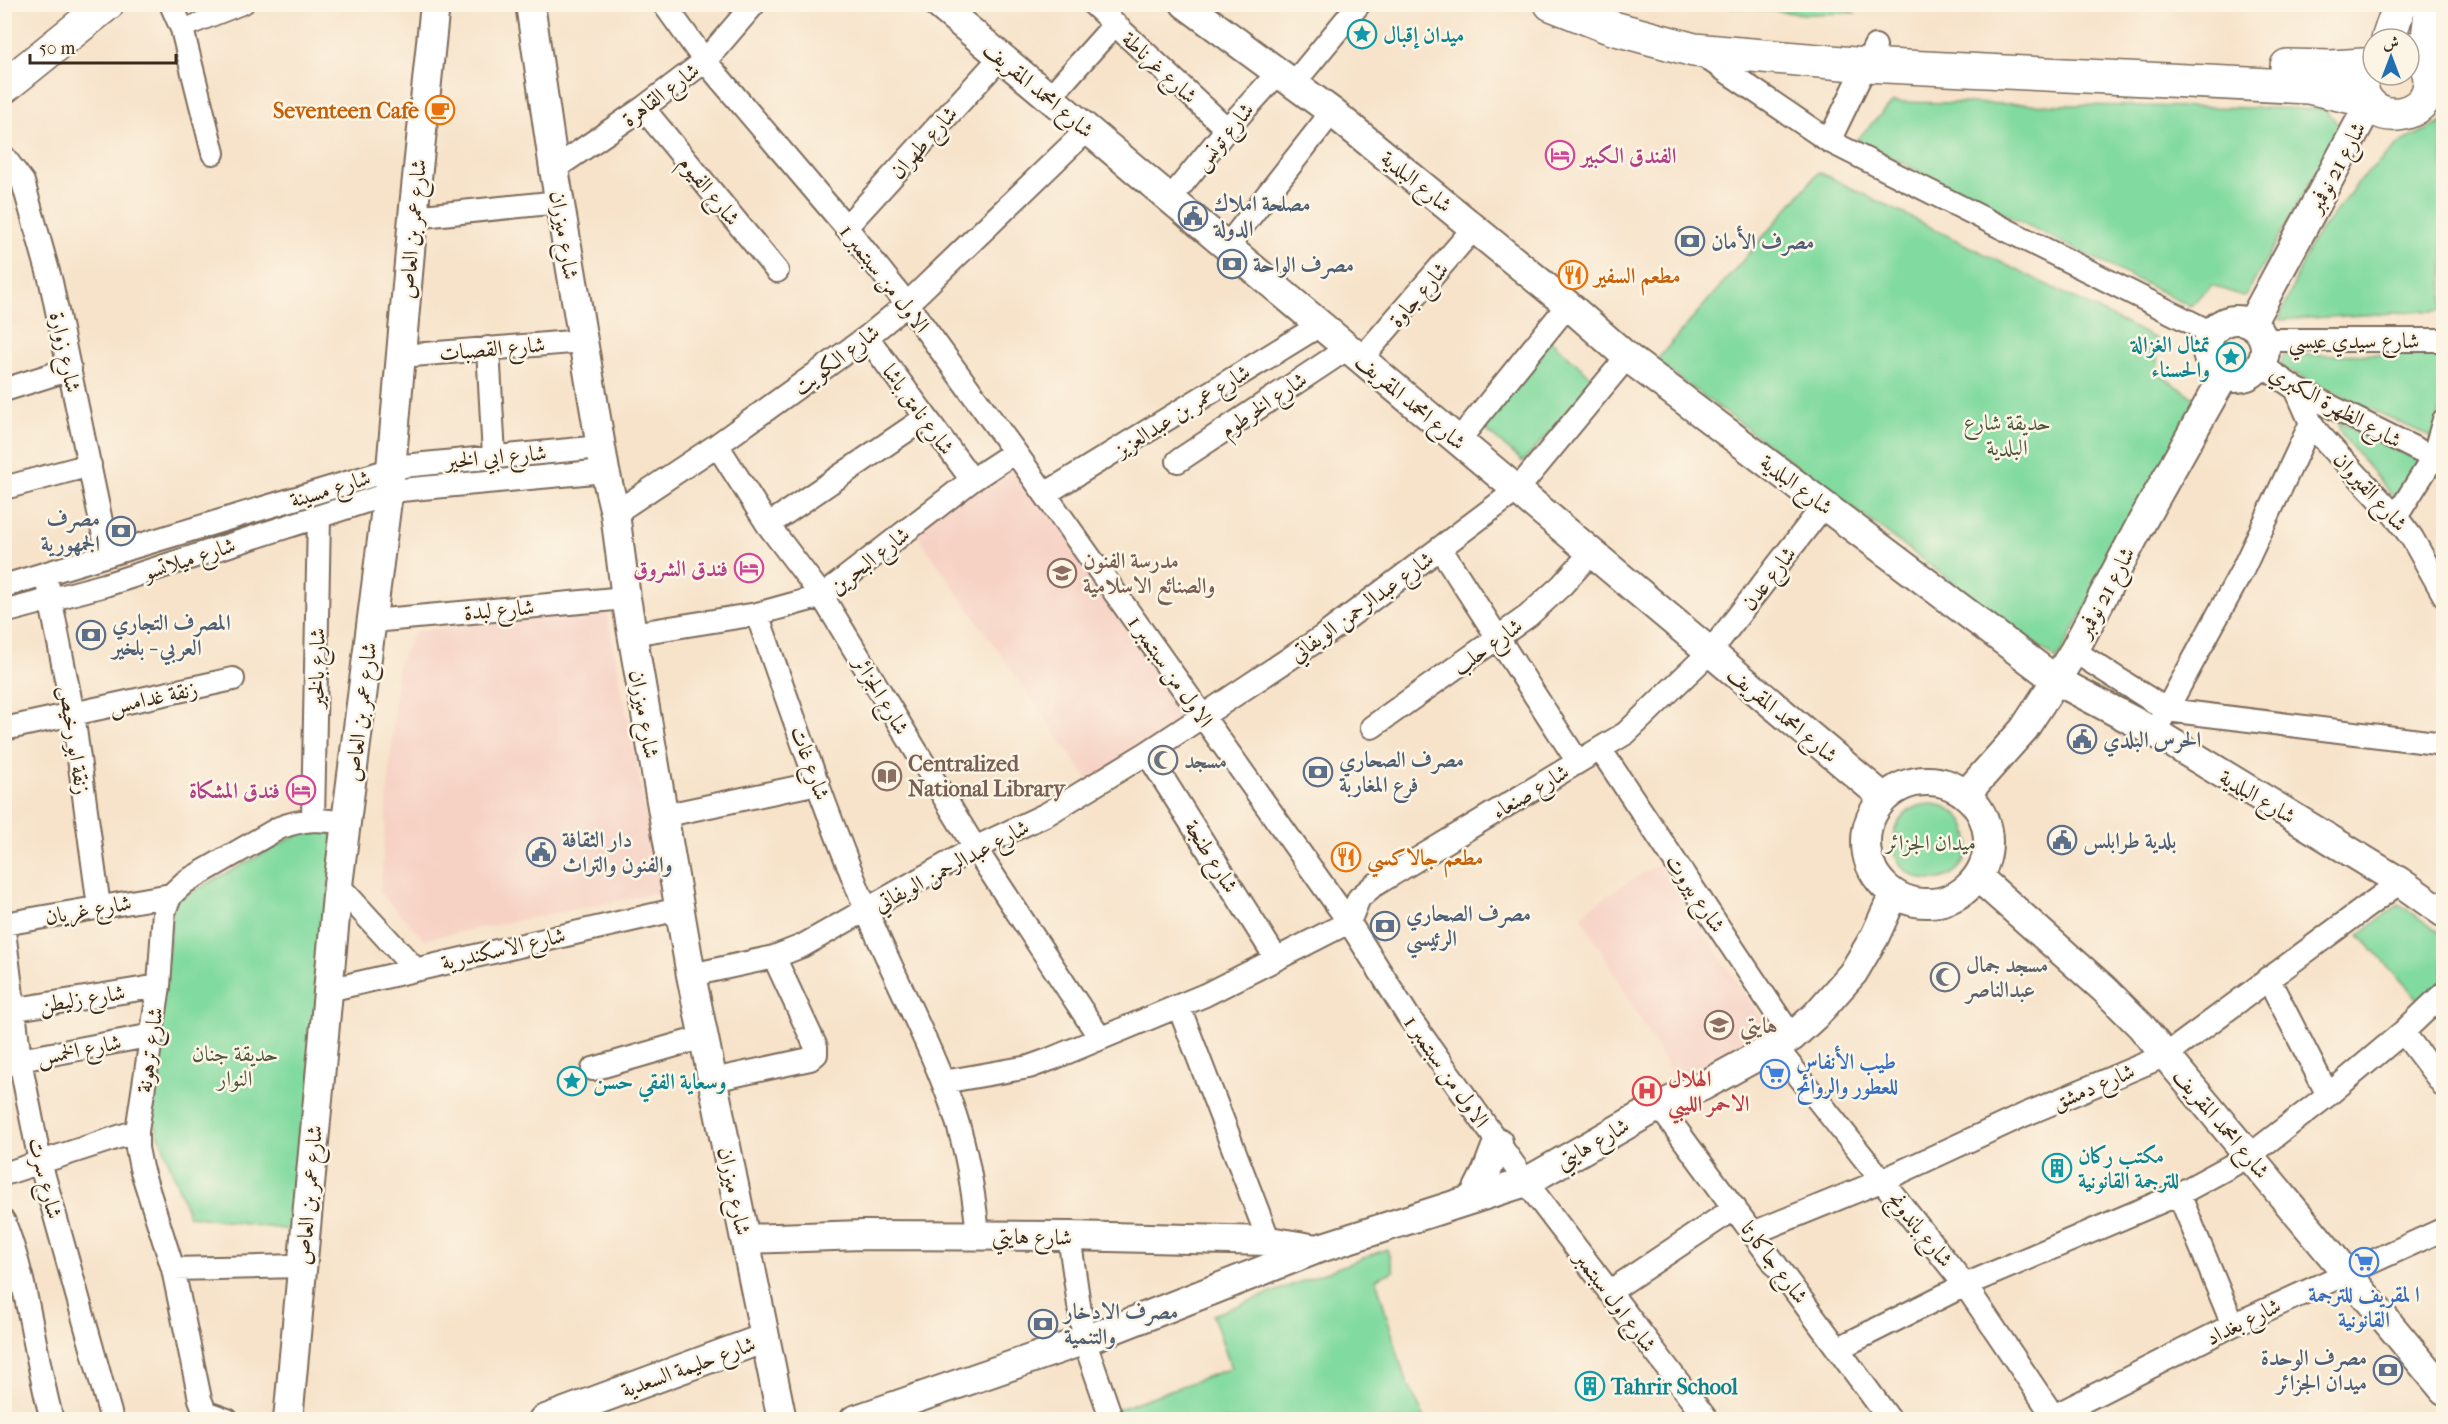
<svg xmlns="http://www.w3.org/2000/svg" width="2448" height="1424" viewBox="0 0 2448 1424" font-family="'IM FELL French Canon',Amiri,serif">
<rect width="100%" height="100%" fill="#fcf5e5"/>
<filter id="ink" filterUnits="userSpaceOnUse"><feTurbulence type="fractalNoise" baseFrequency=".0167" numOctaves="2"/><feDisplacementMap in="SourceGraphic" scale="12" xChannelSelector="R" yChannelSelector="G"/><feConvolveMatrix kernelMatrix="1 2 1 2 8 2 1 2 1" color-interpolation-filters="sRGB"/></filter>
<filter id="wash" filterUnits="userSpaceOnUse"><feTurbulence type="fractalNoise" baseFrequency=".008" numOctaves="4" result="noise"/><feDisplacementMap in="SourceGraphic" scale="24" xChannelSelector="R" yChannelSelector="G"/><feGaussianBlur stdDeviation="1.35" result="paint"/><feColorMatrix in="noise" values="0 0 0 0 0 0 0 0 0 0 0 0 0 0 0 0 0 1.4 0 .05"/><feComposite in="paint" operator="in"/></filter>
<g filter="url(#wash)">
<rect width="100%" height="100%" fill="#f7e3ca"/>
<!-- built -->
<path fill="#f6d2c5" d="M1015,456l186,261 -110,67 -180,-258z
M606,609l56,283 -238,47 -44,-46 18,-229 17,-33z
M1658,864l118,177 -93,53 -102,-179 32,-24z"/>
<!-- green -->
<path fill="#81da9f" stroke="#5e825e" stroke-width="1.5" d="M1709,5h133l13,8 -50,1z
M1893,102l432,7 16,18 -96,170 -33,-12 -22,21 -334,-166z
M2443,122v188l-164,10 32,-77 51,-65 41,-37z
M1819,172l337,167 2,35 42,27 -143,259 -401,-299z
M1549,339l47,42 -73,81 -47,-41z
M2443,354v38l-10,46 -152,-71 2,-12z
M2337,421l91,43 -28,41 -58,-70z
M1893 842a38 38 0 1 1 76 0a38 38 0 1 1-76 0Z
M313,826l22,9 -38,396 -108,-15 -35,-94v-63l20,-157z
M2399,904l44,31v44l-22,23 -62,-67z
M1387,1249l7,22 -18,8 28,96 21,44 -307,1 -5,-9 118,-43 -18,-53z"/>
</g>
<g filter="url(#ink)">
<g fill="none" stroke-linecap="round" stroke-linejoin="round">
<!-- pedestrian casing -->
<g stroke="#7d6b5a" stroke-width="21">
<path id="pedestrian" d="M182,29l63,-25"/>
</g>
<!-- minor casing -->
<g stroke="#7d6b5a" stroke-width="26">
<path id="minor" d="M171,4l11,25 31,124
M664,4l41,57 141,166 61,77 108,148 334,470 59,94 118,166 181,238
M1093,4l134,125
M1698,52l131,89 383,192
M1294,83l65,-79
M1049,98l66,-74
M643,108l134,163
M1829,141l46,-95
M4,157l19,25 28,100 57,273
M554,169l89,-61 62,-47 49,-57
M1170,199l57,-70 51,-56
M413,217l146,-15
M846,227l155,-170
M1227,246l105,-134
M867,337l105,143
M2264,340h180
M488,348l6,108
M401,356l182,-15
M1361,359l113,-131
M2261,365l35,24 148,74
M2296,389l15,34 8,11 77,83 16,21 32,57
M4,390l66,-21
M1458,441l110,-136
M717,445l51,80 54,71 153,252 125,190
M1178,461l170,-113
M4,488l86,-23
M1045,494l275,-169
M615,513l102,-68 150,-108 40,-33 180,-174
M2396,517l37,-59 11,-38
M768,525l157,-107
M1440,548l138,214
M4,586l399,-120 198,-19
M48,587l25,127 26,193
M4,612l101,-27 296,-95 204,-19
M757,614c35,99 69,198 109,295 28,69 65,135 89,206 13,39 19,79 23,120
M372,621l254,-23
M632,634l125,-20 65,-18 150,-116 43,-28
M2074,651l93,59 277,34
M2161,720l82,-151 68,-146
M1372,727l156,-111 34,-31 29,-32
M4,729l229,-50
M1600,749l192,288
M1147,753l129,205
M662,816l156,-33
M313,819l6,-302
M338,885l76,83
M4,924l167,-29
M4,931l16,129 20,102 72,258
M691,975l83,-18 28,-11 173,-98 72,-34 100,-61 175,-116 195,-147 110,-133
M2268,978l60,117
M328,990l351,-81
M1179,1007l90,234
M4,1011l155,-25
M2403,1032l41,54
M1775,1046l190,239 91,135
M4,1063l149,-28
M593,1069l111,-32
M713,1080l97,-21 6,-5v-7l-42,-90
M943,1082l86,-15 22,-8 154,-64 144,-73 10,-24 14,-12 253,-153 84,-81 115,-148
M1659,1106l231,314
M4,1174l133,-43
M2179,1194l54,131
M4,1222c25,63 30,132 48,198
M1753,1233l128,-52 143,-66 142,-60 234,-173
M1069,1236l15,104 28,80
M301,1266l-128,3 -32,-101 -4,-20v-17l22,-145 5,-75 7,-16 14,-13 94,-54c23,-9 43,-10 67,-4
M173,1269l27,130 5,13 22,8
M1609,1292l126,-84
M1839,1348l126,-63 214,-91 70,-38 79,-61 75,-63 41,-39
M2046,1420l187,-95 211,-96"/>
</g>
<!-- tertiary casing -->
<g stroke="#7d6b5a" stroke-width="32">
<path id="tertiary" d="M530,4l24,165 51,302 10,42 11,85 65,377 91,445
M938,4l946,794
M1185,4l147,108 236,193 59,52 429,323 98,52 246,150 44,31
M2207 349a29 29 0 1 1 58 0a29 29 0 1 1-58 0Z
M2251,324l118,-219
M1866 842a61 61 0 1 1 122 0a61 61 0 1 1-122 0Z
M1966,794l58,-65 32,-49 18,-29 69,-131 81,-144
M1978,877l126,112 37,37 303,364
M1473,1199l14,-28 11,-29
M745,1239l117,-4 207,1 200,5 48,8 209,-67 133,-76 44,-20 89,-49 24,-22 37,-42 22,-37 19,-42
M288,1420l50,-535 53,-416 22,-252 22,-213
M543,1420l222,-82
M854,1420l237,-82 226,-89"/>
</g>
<!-- secondary casing -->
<g stroke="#7d6b5a" stroke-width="36">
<path id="secondary" d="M1551,4l58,23 85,23 172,15 442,22 57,13
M2287,66l45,1 31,-2
M2360,81c5,52 79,38 69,-8 -3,-11 -10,-19 -20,-24
M4,87l103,-83"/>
</g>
<!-- trunk casing -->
<g stroke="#7d6b5a" stroke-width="36">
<path id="trunk" d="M2388,39l12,-35
M2425,63l7,-59"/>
</g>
<!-- pedestrian -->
<use href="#pedestrian" stroke="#fff" stroke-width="18"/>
<!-- minor -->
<use href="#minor" stroke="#fff" stroke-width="22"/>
<!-- tertiary -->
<use href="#tertiary" stroke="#fff" stroke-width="28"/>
<!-- secondary -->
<use href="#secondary" stroke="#fff" stroke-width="33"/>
<!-- trunk -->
<use href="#trunk" stroke="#fff" stroke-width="33"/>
</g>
</g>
<!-- icons -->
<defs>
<g id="sight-ring" transform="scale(1.5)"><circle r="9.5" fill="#fcf5e5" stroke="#0f9aa8" stroke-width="1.5"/><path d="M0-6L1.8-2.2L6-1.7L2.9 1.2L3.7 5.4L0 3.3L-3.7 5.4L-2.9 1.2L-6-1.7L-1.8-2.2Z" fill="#0f9aa8"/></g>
<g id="cafe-ring" transform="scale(1.5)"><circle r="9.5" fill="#fcf5e5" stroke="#e8710a" stroke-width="1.5"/><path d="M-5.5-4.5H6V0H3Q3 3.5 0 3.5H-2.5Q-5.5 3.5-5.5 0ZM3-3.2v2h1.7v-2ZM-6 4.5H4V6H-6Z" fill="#e8710a"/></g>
<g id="hotel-ring" transform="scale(1.5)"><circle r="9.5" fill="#fcf5e5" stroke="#d1479c" stroke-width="1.5"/><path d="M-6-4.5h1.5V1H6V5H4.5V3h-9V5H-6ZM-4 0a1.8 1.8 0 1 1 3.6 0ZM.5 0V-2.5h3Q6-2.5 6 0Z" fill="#d1479c"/></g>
<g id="civic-ring" transform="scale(1.5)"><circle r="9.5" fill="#fcf5e5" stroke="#5c6f8a" stroke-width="1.5"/><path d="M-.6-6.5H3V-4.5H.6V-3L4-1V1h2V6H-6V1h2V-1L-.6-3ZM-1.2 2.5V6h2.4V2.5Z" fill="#5c6f8a"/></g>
<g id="bank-ring" transform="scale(1.5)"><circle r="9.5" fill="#fcf5e5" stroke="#5c6f8a" stroke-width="1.5"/><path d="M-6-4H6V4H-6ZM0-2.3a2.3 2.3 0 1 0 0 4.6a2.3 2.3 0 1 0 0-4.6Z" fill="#5c6f8a"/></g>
<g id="restaurant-ring" transform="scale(1.5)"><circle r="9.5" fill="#fcf5e5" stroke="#e8710a" stroke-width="1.5"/><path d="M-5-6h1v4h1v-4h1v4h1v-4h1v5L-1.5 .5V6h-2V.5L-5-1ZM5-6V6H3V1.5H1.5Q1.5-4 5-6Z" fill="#e8710a"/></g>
<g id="school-ring" transform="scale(1.5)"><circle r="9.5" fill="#fcf5e5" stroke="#8d6e63" stroke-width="1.5"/><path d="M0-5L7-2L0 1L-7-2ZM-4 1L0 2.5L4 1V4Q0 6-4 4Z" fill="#8d6e63"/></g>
<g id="mosque-ring" transform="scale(1.5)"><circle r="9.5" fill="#fcf5e5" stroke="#6b7280" stroke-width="1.5"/><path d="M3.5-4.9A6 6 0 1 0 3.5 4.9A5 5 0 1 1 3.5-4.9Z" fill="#6b7280"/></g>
<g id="library-ring" transform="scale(1.5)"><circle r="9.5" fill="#fcf5e5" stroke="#8d6e63" stroke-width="1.5"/><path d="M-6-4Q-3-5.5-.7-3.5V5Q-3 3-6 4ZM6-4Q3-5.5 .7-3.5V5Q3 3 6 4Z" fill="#8d6e63"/></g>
<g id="supermarket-ring" transform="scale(1.5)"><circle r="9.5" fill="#fcf5e5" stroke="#3f7fe0" stroke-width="1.5"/><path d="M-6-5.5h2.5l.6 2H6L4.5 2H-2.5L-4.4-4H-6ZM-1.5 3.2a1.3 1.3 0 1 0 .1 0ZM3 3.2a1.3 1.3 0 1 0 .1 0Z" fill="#3f7fe0"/></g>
<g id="hospital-ring" transform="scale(1.5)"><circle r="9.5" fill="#fcf5e5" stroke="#e0444e" stroke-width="1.5"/><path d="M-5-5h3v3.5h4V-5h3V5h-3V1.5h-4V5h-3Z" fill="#e0444e"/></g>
<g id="building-ring" transform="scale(1.5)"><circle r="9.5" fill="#fcf5e5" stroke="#0f9aa8" stroke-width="1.5"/><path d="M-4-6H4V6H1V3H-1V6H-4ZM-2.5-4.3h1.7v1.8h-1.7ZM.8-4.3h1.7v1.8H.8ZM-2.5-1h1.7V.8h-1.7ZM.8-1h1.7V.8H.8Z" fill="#0f9aa8"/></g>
</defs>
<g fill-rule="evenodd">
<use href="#sight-ring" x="1362" y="34"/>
<use href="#cafe-ring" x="440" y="110"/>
<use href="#hotel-ring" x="1560" y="155"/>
<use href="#civic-ring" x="1193" y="216"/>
<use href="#bank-ring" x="1690" y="241"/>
<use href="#bank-ring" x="1232" y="264"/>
<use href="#restaurant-ring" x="1573" y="275"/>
<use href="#sight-ring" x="2231" y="357"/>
<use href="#bank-ring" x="121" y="531"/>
<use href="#hotel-ring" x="749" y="568"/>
<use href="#school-ring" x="1062" y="573"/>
<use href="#bank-ring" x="91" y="635"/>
<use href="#civic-ring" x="2082" y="739"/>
<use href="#mosque-ring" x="1163" y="760"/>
<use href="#bank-ring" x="1318" y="772"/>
<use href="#library-ring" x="887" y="776"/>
<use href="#hotel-ring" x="301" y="790"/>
<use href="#civic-ring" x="2062" y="840"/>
<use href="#civic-ring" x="541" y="852"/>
<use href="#restaurant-ring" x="1346" y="857"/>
<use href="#bank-ring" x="1385" y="926"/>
<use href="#mosque-ring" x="1945" y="977"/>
<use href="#school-ring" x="1719" y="1025"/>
<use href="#supermarket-ring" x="1775" y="1074"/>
<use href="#sight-ring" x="572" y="1081"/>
<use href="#hospital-ring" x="1647" y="1091"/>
<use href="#building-ring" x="2057" y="1168"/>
<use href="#supermarket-ring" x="2364" y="1262"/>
<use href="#bank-ring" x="1043" y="1324"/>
<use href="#bank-ring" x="2388" y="1370"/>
<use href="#building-ring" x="1590" y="1386"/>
</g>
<g text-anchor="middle" stroke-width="5" stroke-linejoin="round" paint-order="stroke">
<!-- culture labels -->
<g font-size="22" font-weight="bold" fill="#0d838f" stroke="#fcf5e5" text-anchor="start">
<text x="1383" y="42">ميدان إقبال</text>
<text x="2210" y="352" text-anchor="end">تمثال الغزالة<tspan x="2210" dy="25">والحسناء</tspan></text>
<text x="593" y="1089">وسعاية الفقي حسن</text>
<text x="2078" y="1163">مكتب ركان<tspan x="2078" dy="25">للترجمة القانونية</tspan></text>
<text x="1611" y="1394">Tahrir School</text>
</g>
<!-- street labels -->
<g font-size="22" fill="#3b2a1e" stroke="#fcf5e5">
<text transform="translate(1160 67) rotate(43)" y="8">شارع غرناطة</text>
<text transform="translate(1039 89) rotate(40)" y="8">شارع امحمد المقريف</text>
<text transform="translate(660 94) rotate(-37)" y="8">شارع القاهرة</text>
<text transform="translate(1223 136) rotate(-50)" y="8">شارع تونس</text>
<text transform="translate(923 142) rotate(-48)" y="8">شارع طهران</text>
<text transform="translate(2336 167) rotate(-62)" y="8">شارع 21 نوفمبر</text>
<text transform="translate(1417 181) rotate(39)" y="8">شارع البلدية</text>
<text transform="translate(710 190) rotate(51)" y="8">شارع الفيوم</text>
<text transform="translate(412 229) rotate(-85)" y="8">شارع عمر بن العاص</text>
<text transform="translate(565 235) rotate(81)" y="8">شارع ميزران</text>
<text transform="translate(885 278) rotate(52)" y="8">الاول من سبتمبر 1</text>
<text transform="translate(1418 294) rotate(-49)" y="8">شارع جاوة</text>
<text x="2354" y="348">شارع سيدي عيسي</text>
<text transform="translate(492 348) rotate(-5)" y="8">شارع القصبات</text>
<text transform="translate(66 352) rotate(78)" y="8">شارع زوارة</text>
<text transform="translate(836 359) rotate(-37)" y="8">شارع الكويت</text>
<text transform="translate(1411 401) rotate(40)" y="8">شارع امحمد المقريف</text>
<text transform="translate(1263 404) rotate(-34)" y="8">شارع الخرطوم</text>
<text transform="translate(2336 406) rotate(29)" y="8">شارع الظهرة الكبري</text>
<text transform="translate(919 409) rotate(54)" y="8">شارع نامق باشا</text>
<text transform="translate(1182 410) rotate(-32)" y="8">شارع عمر بن عبدالعزيز</text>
<text transform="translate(496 456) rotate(-5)" y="8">شارع ابي الخير</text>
<text transform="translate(1797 484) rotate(37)" y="8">شارع البلدية</text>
<text transform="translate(330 488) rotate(-17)" y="8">شارع مسينة</text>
<text transform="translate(2371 491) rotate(48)" y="8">شارع القيروان</text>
<text transform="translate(189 558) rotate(-18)" y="8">شارع ميلاتسو</text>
<text transform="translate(869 560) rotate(-38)" y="8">شارع البحرين</text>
<text transform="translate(1768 578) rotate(-52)" y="8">شارع عدن</text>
<text transform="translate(2105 592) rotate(-62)" y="8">شارع 21 نوفمبر</text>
<text transform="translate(1361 606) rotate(-36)" y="8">شارع عبدالرحمن الويفاتي</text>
<text transform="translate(499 609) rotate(-5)" y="8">شارع لبدة</text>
<text transform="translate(1487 646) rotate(-36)" y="8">شارع حلب</text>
<text transform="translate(316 668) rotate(-89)" y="8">شارع بالخير</text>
<text transform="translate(1171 671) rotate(55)" y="8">الاول من سبتمبر 1</text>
<text transform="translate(882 695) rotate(59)" y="8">شارع الجزائر</text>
<text transform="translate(153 697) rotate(-12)" y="8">زنقة غدامس</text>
<text transform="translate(360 712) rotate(-83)" y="8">شارع عمر بن العاص</text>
<text transform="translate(645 714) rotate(80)" y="8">شارع ميزران</text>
<text transform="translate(1783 714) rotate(40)" y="8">شارع امحمد المقريف</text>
<text transform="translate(75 740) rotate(81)" y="8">زنقة ابو رخيص</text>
<text transform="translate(811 763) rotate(70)" y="8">شارع غات</text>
<text transform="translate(1530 791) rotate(-31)" y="8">شارع صنعاء</text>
<text transform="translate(2258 796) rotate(31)" y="8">شارع البلدية</text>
<text transform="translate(1212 856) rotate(58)" y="8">شارع طنجة</text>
<text transform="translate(951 865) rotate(-28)" y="8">شارع عبدالرحمن الويفاتي</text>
<text transform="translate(1696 893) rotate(56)" y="8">شارع بيروت</text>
<text transform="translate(88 909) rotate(-10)" y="8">شارع غريان</text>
<text transform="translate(503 948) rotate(-13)" y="8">شارع الاسكندرية</text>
<text transform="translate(82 998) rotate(-9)" y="8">شارع زليطن</text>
<text transform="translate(79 1049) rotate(-11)" y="8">شارع الخمس</text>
<text transform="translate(149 1050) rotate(-82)" y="8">شارع ترهونة</text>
<text transform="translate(1447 1071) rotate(55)" y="8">الاول من سبتمبر 1</text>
<text transform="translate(2093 1086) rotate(-23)" y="8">شارع دمشق</text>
<text transform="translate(2222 1123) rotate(50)" y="8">شارع امحمد المقريف</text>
<text transform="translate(1592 1143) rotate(-30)" y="8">شارع هايتي</text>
<text transform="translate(46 1178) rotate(76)" y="8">شارع سرت</text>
<text transform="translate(735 1191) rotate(78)" y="8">شارع ميزران</text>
<text transform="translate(308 1195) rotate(-85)" y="8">شارع عمر بن العاص</text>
<text transform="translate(1921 1229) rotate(51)" y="8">شارع باندونج</text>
<text transform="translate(1032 1236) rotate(1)" y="8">شارع هايتي</text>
<text transform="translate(1775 1262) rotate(53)" y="8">شارع جاكارتا</text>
<text transform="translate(1616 1301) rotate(53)" y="8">شارع اول سبتمبر</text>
<text transform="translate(2243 1321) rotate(-26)" y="8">شارع بغداد</text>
<text transform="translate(688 1366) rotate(-20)" y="8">شارع حليمة السعدية</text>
</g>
<!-- food labels -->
<g font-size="22" font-weight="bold" fill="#c56008" stroke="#fcf5e5" text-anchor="start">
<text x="419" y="118" text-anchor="end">Seventeen Cafe</text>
<text x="1594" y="283">مطعم السفير</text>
<text x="1367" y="865">مطعم جالاكسي</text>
</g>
<!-- hotel labels -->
<g font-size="22" font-weight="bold" fill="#b23c85" stroke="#fcf5e5" text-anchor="end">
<text x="1581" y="163" text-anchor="start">الفندق الكبير</text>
<text x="728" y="576">فندق الشروق</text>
<text x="280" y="798">فندق المشكاة</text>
</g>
<!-- service labels -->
<g font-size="22" font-weight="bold" fill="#4e5e75" stroke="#fcf5e5" text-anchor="start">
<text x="1214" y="211">مصلحة املاك<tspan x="1214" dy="25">الدولة</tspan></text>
<text x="1711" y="249">مصرف الأمان</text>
<text x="1253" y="272">مصرف الواحة</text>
<text x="100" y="526" text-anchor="end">مصرف<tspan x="100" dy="25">الجمهورية</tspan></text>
<text x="112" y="630">المصرف التجاري<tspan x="112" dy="25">العربي - بلخير</tspan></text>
<text x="2103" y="747">الحرس البلدي</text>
<text x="1339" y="767">مصرف الصحاري<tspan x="1339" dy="25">فرع المغاربة</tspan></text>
<text x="562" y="847">دار الثقافة<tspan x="562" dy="25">والفنون والتراث</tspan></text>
<text x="2083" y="848">بلدية طرابلس</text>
<text x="1406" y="921">مصرف الصحاري<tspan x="1406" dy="25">الرئيسي</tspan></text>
<text x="1064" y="1319">مصرف الادخار<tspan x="1064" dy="25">والتنمية</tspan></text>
<text x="2367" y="1365" text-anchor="end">مصرف الوحدة<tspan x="2367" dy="25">ميدان الجزائر</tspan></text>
</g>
<!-- park labels -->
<g font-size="22" fill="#4c563e" stroke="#fcf5e5">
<text x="2007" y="430">حديقة شارع<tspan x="2007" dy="25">البلدية</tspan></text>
<text x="1931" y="850">ميدان الجزائر</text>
<text x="235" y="1061">حديقة جنان<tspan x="235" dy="25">النوار</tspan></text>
</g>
<!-- education labels -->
<g font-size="22" font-weight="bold" fill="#785e54" stroke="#fcf5e5" text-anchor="start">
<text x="1083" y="568">مدرسة الفنون<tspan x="1083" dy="25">والصنائع الاسلامية</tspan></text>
<text x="908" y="771">Centralized<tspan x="908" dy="25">National Library</tspan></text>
<text x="1740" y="1033">هايتي</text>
</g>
<!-- worship labels -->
<g font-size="22" font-weight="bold" fill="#5b616d" stroke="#fcf5e5" text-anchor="start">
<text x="1184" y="768">مسجد</text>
<text x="1966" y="972">مسجد جمال<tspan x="1966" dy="25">عبدالناصر</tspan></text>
</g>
<!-- shop labels -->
<g font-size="22" font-weight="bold" fill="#366cbe" stroke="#fcf5e5" text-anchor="start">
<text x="1796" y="1069">طيب الأنفاس<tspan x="1796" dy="25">للعطور والروائح</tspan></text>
<text x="2364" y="1302" text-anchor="middle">ا لمقريف للترجمة<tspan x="2364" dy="25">القانونية</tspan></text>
</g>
<!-- health labels -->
<g font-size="22" font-weight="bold" fill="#be3a42" stroke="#fcf5e5" text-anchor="start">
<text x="1668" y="1086">الهلال<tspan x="1668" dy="25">الاحمر الليبي</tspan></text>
</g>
</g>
<!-- margin -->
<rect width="2448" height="1424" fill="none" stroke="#fcf5e5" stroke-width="24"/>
<!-- north arrow -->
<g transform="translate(2391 57)"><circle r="28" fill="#fcf5e5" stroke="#afa495" stroke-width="1.5"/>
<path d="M0-4.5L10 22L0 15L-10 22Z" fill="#1f6fb2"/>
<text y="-9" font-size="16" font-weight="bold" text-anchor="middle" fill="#3b2a1e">ش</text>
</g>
<!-- scale -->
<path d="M30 54v9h146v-9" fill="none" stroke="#3b2a1e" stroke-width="3"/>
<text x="39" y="54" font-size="18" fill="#3b2a1e" stroke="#fcf5e5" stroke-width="4.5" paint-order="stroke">50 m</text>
</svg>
